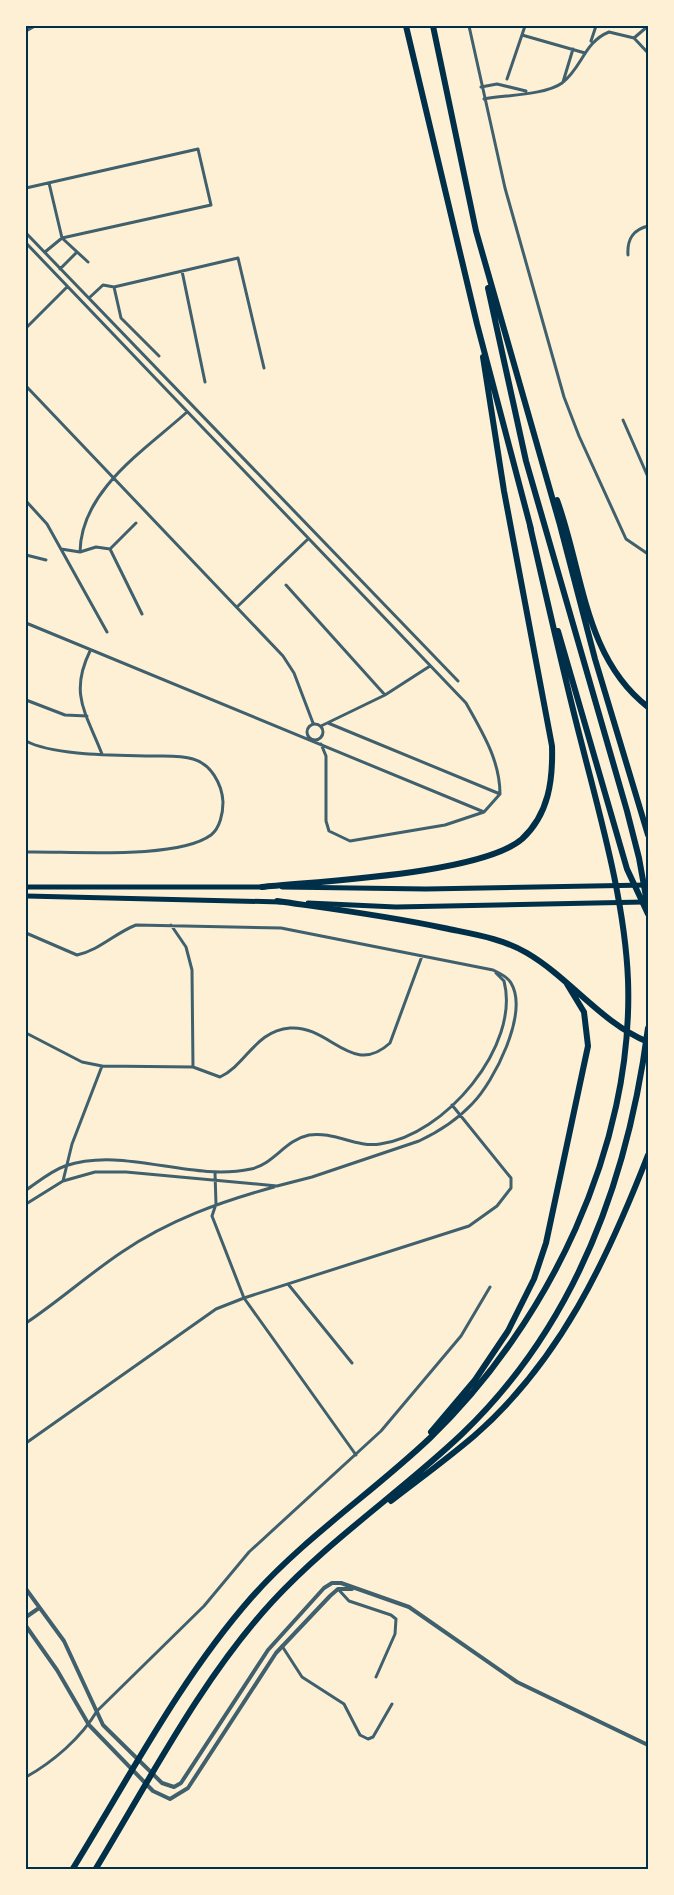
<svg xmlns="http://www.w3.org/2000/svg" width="674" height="1895" viewBox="0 0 674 1895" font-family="Jost,sans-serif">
<rect width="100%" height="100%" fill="#fdf0d5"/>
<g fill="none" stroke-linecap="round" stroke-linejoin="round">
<!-- minor -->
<path stroke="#3f606c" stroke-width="3" d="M469,26l36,162 59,209 15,39 47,103 22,15
M26,31l9,-5
M522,35l63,18
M634,38l14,-12
M591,41l5,-15
M507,79l18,-53
M563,82l10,-33
M481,87l16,-3 29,7
M484,99c20,-4 62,-4 78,-16 20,-15 22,-41 47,-51l25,6 14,15
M49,183l13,55 26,24
M26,188l172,-39 13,56 -149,33 -17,14
M26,233l432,448
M26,243l440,460c16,29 34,57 34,91
M628,255c-1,-15 4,-25 20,-29
M60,269l17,-17
M182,271l23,111
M114,287l7,31 38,38
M89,298l14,-13 11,2 124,-29 26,110
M26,328l41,-41
M26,386l257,270 11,17 19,50
M623,420l25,57
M26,501l21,23 60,108
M61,549l19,3c1,-62 65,-102 107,-140
M110,549l26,-26
M80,552l16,-5 14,2 32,65
M26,555l20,5
M286,585l99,110
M238,606l69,-66
M26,623l458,189
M90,651c-21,43 -4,62 12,103
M26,700l39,15 22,1
M328,723l172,71
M307 732a8 8 0 1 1 16 0a8 8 0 1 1-16 0Z
M321,726l64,-31 45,-29
M26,741c28,15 92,14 126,15 13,0 29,-1 41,3 18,5 29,25 30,43 0,11 -3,26 -12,33 -34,25 -141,16 -185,17
M321,744l5,12v65l3,10 21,10 95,-16 39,-13 16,-18
M171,925l15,22 6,23 1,97
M26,933l51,22c23,-5 38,-22 59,-30l145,3 212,42c6,3 14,6 18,13 18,30 -17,99 -39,121 -15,16 -34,28 -53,37l-107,36 -35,9 -151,-14h-31l-32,9 -37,23
M26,1033l56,29 20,4 91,1 27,10c27,-13 35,-46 70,-49 40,-3 62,50 100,15l32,-87
M215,1173l1,31 -4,12 32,82 112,157
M63,1181l9,-37 30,-78
M26,1190c12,-8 25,-19 39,-24 60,-20 124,16 186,3 23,-5 34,-29 58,-34 25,-4 47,13 71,9 64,-8 141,-98 124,-163l-8,-8
M288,1284l64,79
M26,1323c33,-22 63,-49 96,-71 47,-32 98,-50 152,-65
M26,1443l190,-134 28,-11 225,-72 28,-20 14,-18v-10l-59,-73
M338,1589l11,12 42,14 5,4 -1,15 -19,43
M282,1646l20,31 42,27 16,31 8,4 5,-2 19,-33
M26,1777c27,-15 55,-39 71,-66l107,-105 45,-54 132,-121 80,-95 29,-49"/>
<!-- tertiary -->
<path stroke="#3f606c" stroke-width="4" d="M26,1589l38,52 39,84 59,58 12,4 7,-4 87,-133 56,-62 8,-5h9l68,24 108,75 131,63
M26,1617l13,-9
M26,1626l31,44 32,55 64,66 17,8 18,-11 88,-135 54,-57 8,-7h14"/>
<!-- primary -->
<path stroke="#003049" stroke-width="5" d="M26,887h238
M282,887l144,2 222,-4
M26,896l255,6
M308,903l88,4 248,-5"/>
<!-- motorway -->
<path stroke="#003049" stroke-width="6" d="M406,26l71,298 54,205
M433,26l43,205 84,294 35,134 53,176
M488,288l38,173 101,350 12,47 9,50
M557,500c26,71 27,158 91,207
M558,631l69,238 21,45
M262,887c58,-6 219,-13 260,-48 27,-25 31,-59 30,-93l-48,-255 -21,-134
M277,901c56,8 112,15 167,27 28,6 58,10 83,25 44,26 73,69 121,89
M431,1432l44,-52 33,-49 26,-52 12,-36 42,-197 -4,-34 -17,-28
M391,1501c27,-21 56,-42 83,-65 86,-75 133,-176 174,-281
M72,1870c57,-92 108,-191 179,-272 53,-60 121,-105 179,-160 118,-114 204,-291 198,-458 -3,-77 -27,-160 -46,-235 -19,-73 -35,-146 -52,-219
M95,1870c54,-89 107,-192 177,-268 57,-62 129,-110 190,-168 114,-109 166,-254 186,-406"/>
</g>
<!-- border -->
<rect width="674" height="1895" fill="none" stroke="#fdf0d5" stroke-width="54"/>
<rect x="27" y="27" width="620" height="1841" fill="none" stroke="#003049" stroke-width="2"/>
</svg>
